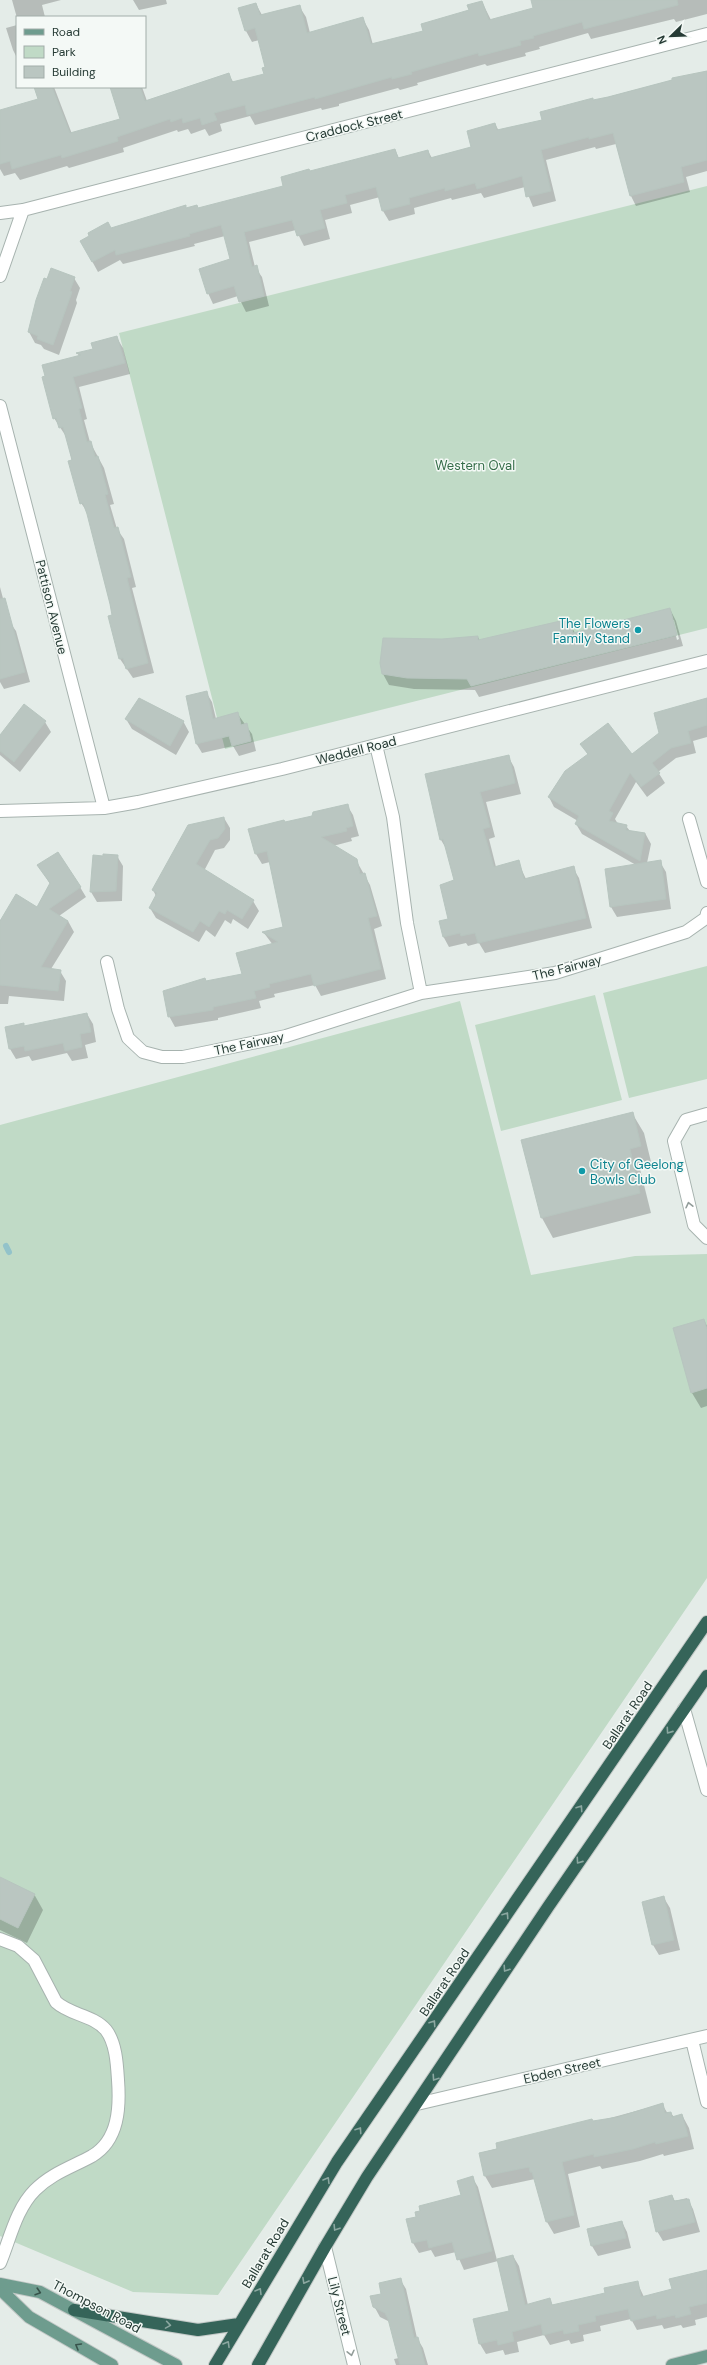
<svg xmlns="http://www.w3.org/2000/svg" width="707" height="2365" viewBox="0 0 707 2365" font-family="'DM Sans',sans-serif">
<rect width="100%" height="100%" fill="#e4ece8"/>
<!-- green -->
<path fill="#c0dac6" d="M707,186v442l-482,121 -106,-416z
M707,966v113l-78,19 -26,-105z
M595,995l27,105 -121,31 -26,-106z
M460,1001l71,274 104,-19 72,-2v324l-489,717 -85,-3 -133,-56v-1111z"/>
<!-- shadow -->
<path fill="#0003" fill-rule="evenodd" d="M12,0h49l-19,5 3,12 -28,1z
M133,0h33l1,4 -28,6z
M533,0h174v14l-31,8 -2,-3 -83,20 -3,-6 -49,14 1,2 -15,4 1,3 -39,10 -2,-2 -68,19 1,2 -18,5 -2,-2 -59,16v2l-17,4 -1,-2 -66,17 -5,-9 -30,8 2,7 -13,5 -4,-7 -14,5 -3,-5 -10,3 -1,-2 -54,18 1,4 -55,16 -2,-2 -47,14 -5,-7 -11,3 -4,-7v-58l40,-11 -5,-13h19l18,47 50,-15 -11,-32h31l5,14 81,-27 6,9 31,-8 2,-7 -8,-28 -7,2 -6,-11 10,-27 6,11 37,-9 7,11 4,16 53,-14 6,11 4,15 51,-13 46,-22 12,-8 9,18 43,-11z
M17,25v33l-4,-8 -7,-22z
M707,71v100l-21,6 4,15 -54,14 -5,-10 -15,-52 -20,5 -1,-2 -49,13 10,41 -23,6 -8,-20 -41,11 -3,-5 -29,7 -1,-2 -37,10 1,6 -26,7 -6,-10 -3,-14 -30,8 2,8 -27,7 5,19 -26,7 -8,-16 -47,12 6,25 7,10 7,29 -23,6 -8,-16 -25,8 -5,-11 24,-33 -7,-24 -31,8 1,2 -72,18 -3,-4 -22,12 -17,-31 29,-12 75,-23 2,3h11l87,-22 25,-15 85,-22 4,8 29,-7 4,7 41,-11 22,-23 4,7 44,-10 50,-20z
M74,278l6,10 -4,12 1,3 -18,52 -15,-6 -3,-4 -6,-2 -6,-11z
M117,338l6,10 7,26 -51,13 8,32 -3,1 6,22 14,26 10,36 -4,1 7,24 7,10 12,48 -4,1 22,85 -21,5 -13,-19 -10,-42 3,-1 -25,-103 -7,-10 -14,-65 -13,-20 25,-62 -1,-2 16,-4z
M0,587l9,34 7,10 14,51 -26,7 -4,-7z
M670,609l6,12 7,25 -204,51 -4,-7 -61,-1 -25,-4 -6,-11 59,-34 36,-3 2,4 88,-21 7,13zM672,620h2l5,19 -2,1z
M206,692l6,10 4,17 21,-6 15,21 4,17 -17,5 -6,-10 -31,7 -6,-10z
M707,700v37l-14,4 3,12 -20,5 -18,14 7,11 -18,14 -11,-15 -21,37 3,5 8,2 4,5 15,2 6,11 -4,19 13,-1 6,10 5,37 -54,8 -6,-10 25,-42 -54,-31 -6,-10 2,-3 -24,-14 -5,-10 39,-42 -6,-11 50,12z
M126,719l57,2 6,11 -13,23 -44,-26z
M45,722l6,10 -31,40 -20,-17v-18z
M508,756l6,11 7,27 -35,8 9,35 -6,2 7,28 22,-5 8,17 47,-11 6,10 13,50 -107,25 -6,-10 -11,3 -2,-3 -17,4 -6,-11 7,-16 5,-39 -8,-31 -6,-10 -15,-65z
M347,805l6,10 6,21 -8,2 1,3 -19,5 23,14 14,25 12,41 -8,3 12,50 -65,17 -6,-11 -41,9 1,3 -16,4 2,7 -43,10v2l-43,7 -6,-11 38,-34 36,-7 30,-30 -9,-12 20,-5 -14,-66 -8,2 -6,-10 29,-31 28,-6z
M224,818l6,10v12l-6,8 -9,2 -11,21 49,30 6,10 -11,18 -15,-10 -2,5 -6,-4 -10,17 -9,-7 -7,12 -43,-24 -6,-10 6,-12 -3,-6z
M117,856l6,10 -1,35 -25,1 -6,-10z
M39,865l41,22 6,10 -27,19 9,5 6,11 -23,37 9,2 6,10 -2,20 -55,-5 -1,8h-8v-84l37,-12 13,-24z
M87,1014l6,10 3,18 -11,3 3,13 -16,3 -5,-8 -35,8 -3,-5 -13,3 -6,-10 -4,-21 17,-4 2,3z
M632,1113l12,20 8,33 -12,3 11,44 -98,25 -11,-20 -20,-77z
M704,1320l3,6v80l-6,2 -9,-15z
M0,1878l34,16 9,16 -16,33 -27,-13z
M664,1898l6,10 10,42 -21,5 -6,-10z
M662,2104l6,10 3,-1 3,4 8,-2 7,13 5,21 -30,7 -1,-2 -23,7 -38,8 -2,-3 -32,8 12,53 -26,7 -7,-12 -12,-43 -43,9 -7,-12 -5,-23z
M472,2177l6,10 19,73 16,-4 6,10 9,39 22,-5 3,6 53,-12 31,-12 7,15 29,-7 34,-19v46l-12,3 1,5 -13,3 -2,-3 -17,4 -2,-4 -25,5 -6,-11 -31,7 1,5 -18,4 1,6 -13,3 -2,-4 -19,5 -6,-10 -27,7 2,10 -14,3 -2,-5 -17,4 -6,-10 30,-32 -12,-51 -34,9 -8,-18 -21,5 -4,-7 -12,3 -6,-10 -6,-23 11,-3 44,-22z
M672,2196l3,5 12,-3 6,11 7,23 -37,9 -6,-10z
M622,2222l5,10 4,16 -33,8 -6,-10 -4,-16z
M400,2279l6,10 11,49 6,10 5,17h-32l-2,-6 5,-1 -9,-36 -10,-5 -6,-11 8,-12z"/>
<g fill="none" stroke-linecap="round" stroke-linejoin="round">
<!-- stream -->
<path stroke="#93c3ca" stroke-width="6" d="M6,1246l3,6"/>
</g>
<!-- building -->
<path fill="#bac6c1" stroke="#b7c5bf" d="M531,0h146l1,5 -94,24 -2,-7 -49,14 1,2 -14,3 1,4 -42,11 -1,-3 -67,19 1,2 -20,5v-2l-77,22v-2l-68,18 -2,-10 -31,8 3,7 -15,5 -2,-7 -17,5 -1,-5 -11,4 -1,-3 -53,18 1,4 -56,17 -1,-3 -49,14 -2,-8 -10,3v-54l38,-11 -4,-12h18l18,46 50,-14 -10,-32h30l5,14 84,-28 3,9 32,-8 -2,-6 3,-1 -10,-39 -10,3 -7,-23 18,-5 4,12 40,-10 7,28 56,-16 8,27 52,-13 -2,-7 48,-14 -2,-5 15,-4 7,19 44,-12z
M707,71v89l-26,7 3,15 -54,14 -17,-63 -24,6v-2l-48,13 10,41 -25,6 -4,-21 -45,13 -2,-6 -30,8v-3l-36,10 1,6 -28,7 -6,-24 -31,8 2,8 -27,7 5,18 -28,8 -5,-16 -48,12 8,35 5,-2 7,31 -25,6 -5,-16 -27,8 -8,-25 31,-10 -9,-34 -32,9 1,2 -74,19 -1,-5 -23,12 -12,-21 9,-5 -1,-3 20,-11 3,6 75,-23v3l11,-3 1,3 85,-22 -2,-9 28,-8 1,2 85,-22 3,9 30,-8 2,8 41,-11 -4,-16 28,-8 2,7 45,-10 -2,-8 53,-14v2l15,-3 64,-17v-2z
M51,268l24,9 -5,14 2,1 -19,53 -16,-6 1,-3 -10,-4 8,-32 8,-22 3,1z
M117,336l8,27 -52,14 9,31 -3,1 8,33 4,-1 4,16 3,-1 10,38 -3,1 9,33 4,-1 13,50 -4,1 21,85 -22,6 -3,-11 -4,1 -11,-43 4,-1 -2,-11 -23,-90 -4,-11 -3,1 -12,-43 4,-1 -9,-33 -4,1 -3,-10 -3,1 -11,-42 3,-1 -3,-11 39,-10 -5,-2 17,-4 -2,-6z
M5,598l20,74 -25,7v-80z
M670,608l7,27 -206,51 -4,-7 -60,-1 -25,-4 -2,-11 3,-25 59,1 36,-3v4l91,-21 4,14z
M207,691l6,28 25,-7 3,13 6,-2 4,18 -19,5 -3,-10 -33,8 -10,-48z
M139,698l45,23 -14,25 -45,-27z
M707,698v27l-19,6 3,12 -20,5 -19,15 8,10 -19,14 -11,-14 -21,38 4,2 -4,8 18,4 -1,5 19,3 -5,28 -65,-37 4,-8 -31,-19 17,-26 23,-17 -8,-10 28,-21 24,31 27,-21 -5,-20z
M24,704l22,17 -32,41 -14,-11v-16z
M509,755l6,28 -35,9 10,35 -7,2 11,38 25,-7 5,19 50,-13 12,52 -108,25 -3,-10 -14,3 -1,-3 -17,4 -4,-16 9,-2 -8,-34 14,-5 -11,-41 -3,1 -15,-66z
M348,804l5,22 -7,2 1,3 -26,6 36,22 3,15 5,-1 12,43 -9,2 13,51 -67,17 -3,-12 -42,10 1,3 -16,4 2,7 -43,9v3l-45,7 -5,-26 42,-13 1,3 36,-7 -6,-21 42,-11 -16,-10 21,-5 -16,-76 -12,3 -7,-25 36,-9 1,2 27,-6 1,-4z
M224,817l1,12 -7,9 -8,2 -14,24 58,36 -12,19 -15,-9 -2,4 -6,-3 -10,16 -9,-6 -7,11 -44,-24 8,-15 -5,-3 36,-65z
M58,852l23,35 -32,22 19,12 -27,46 20,3 -3,21 -58,-6v-64l16,-27 21,13 13,-24 -13,-18z
M103,854l15,1 -2,36 -26,1 3,-37 10,1z
M661,860l5,39 -56,8 -5,-38z
M87,1013l4,19 -11,2 2,13 -17,4 -2,-8 -38,8 -1,-5 -15,3 -4,-22 19,-4v3z
M633,1112l8,34 -11,3 10,44 -99,25 -20,-78z
M704,1319l3,10v59l-16,5 -18,-65z
M0,1877l35,17 -17,34 -18,-9z
M664,1896l10,44 -22,5 -10,-43z
M663,2103l2,10 6,-1 1,5 10,-3 6,22 -32,8 -1,-2 -22,7 -39,8v-3l-32,8 12,53 -28,7 -14,-50h-2l-1,-5 -45,9 -5,-23 18,-4 -1,-6 96,-24 1,2 25,-4z
M473,2176l19,75 -35,9 -5,-18 -23,6 -2,-8 -15,3 -6,-24 10,-2 -1,-5 5,-1 -1,-5 42,-11 -4,-14z
M672,2195l2,6 15,-2 6,23 -39,10 -7,-31z
M622,2221l4,17 -35,8 -4,-17z
M513,2255l12,50 25,-7 2,7 53,-12 -1,-5 34,-7 3,16 31,-8 -3,-10 38,-9v33l-18,4 2,7 -15,4 -1,-3 -18,4 -1,-4 -25,6 -3,-12 -33,7 1,5 -18,4 1,6 -15,3 -1,-4 -20,5 -2,-11 -29,8 2,9 -16,4 -1,-5 -18,4 -6,-25 36,-8 -12,-52z
M401,2278l13,60 4,-1 7,28h-25l-12,-46 -3,-6 -12,-6 -3,-11 11,-2 -2,-11z"/>
<g fill="none" stroke-linecap="round" stroke-linejoin="round">
<!-- minor casing -->
<g stroke="#a7b3af" stroke-width="14">
<path id="minor" d="M0,213l23,-3 684,-176
M0,276l23,-66
M0,406l104,402
M376,745l17,72 14,106 14,70
M0,811l104,-3 34,-6 144,-33 425,-108
M689,819l18,63
M107,962l11,47 10,29 15,14 19,5h21l103,-21 135,-43 134,-20 131,-41 20,-14 1,-5
M707,1114l-21,6 -12,21 20,84 13,13
M684,1709l23,81
M0,1939l18,7 16,14 22,42c14,13 37,13 50,28 10,13 11,34 12,50 2,27 1,60 -26,76 -20,11 -40,17 -57,34 -19,19 -25,49 -35,73
M692,2040l15,62
M417,2104l290,-68
M325,2247l29,118"/>
</g>
<!-- major casing -->
<g stroke="#c2c8c6" stroke-width="14">
<path id="major" d="M0,2284l40,8 136,73
M0,2289l29,28 83,48
M672,2365l35,-9"/>
</g>
<!-- highway casing -->
<g stroke="#c2c8c6" stroke-width="14">
<path id="highway" d="M74,2310l124,20 41,-6
M215,2365l122,-203 370,-540
M258,2365l67,-118 42,-70 181,-270 159,-231"/>
</g>
<!-- minor -->
<use href="#minor" stroke="#fff" stroke-width="12"/>
<!-- major -->
<use href="#major" stroke="#6e9c8e" stroke-width="12"/>
<!-- highway -->
<use href="#highway" stroke="#356459" stroke-width="12"/>
</g>
<!-- one-way arrows -->
<defs><path id="oneway-chevron" d="M-2-3.5L2.5 0L-2 3.5" fill="none" stroke-width="1.6" stroke-linecap="round" stroke-linejoin="round"/></defs>
<g stroke="#929d9a">
<use href="#oneway-chevron" transform="translate(689 1205) rotate(-103)"/>
<use href="#oneway-chevron" transform="translate(351 2353) rotate(77)"/>
</g>
<g stroke="#8ba7a0">
<use href="#oneway-chevron" transform="translate(669 1731) rotate(125)"/>
<use href="#oneway-chevron" transform="translate(580 1808) rotate(-56)"/>
<use href="#oneway-chevron" transform="translate(579 1861) rotate(125)"/>
<use href="#oneway-chevron" transform="translate(506 1915) rotate(-56)"/>
<use href="#oneway-chevron" transform="translate(506 1969) rotate(124)"/>
<use href="#oneway-chevron" transform="translate(433 2023) rotate(-56)"/>
<use href="#oneway-chevron" transform="translate(435 2078) rotate(124)"/>
<use href="#oneway-chevron" transform="translate(359 2130) rotate(-56)"/>
<use href="#oneway-chevron" transform="translate(327 2180) rotate(-59)"/>
<use href="#oneway-chevron" transform="translate(336 2228) rotate(122)"/>
<use href="#oneway-chevron" transform="translate(305 2281) rotate(119)"/>
<use href="#oneway-chevron" transform="translate(259 2291) rotate(-59)"/>
<use href="#oneway-chevron" transform="translate(168 2325) rotate(9)"/>
<use href="#oneway-chevron" transform="translate(227 2344) rotate(-60)"/>
</g>
<g stroke="#38534b">
<use href="#oneway-chevron" transform="translate(38 2292) rotate(17)"/>
<use href="#oneway-chevron" transform="translate(78 2346) rotate(-150)"/>
</g>
<!-- markers -->
<g fill="#0f9aa8" stroke="#f4f9f6" stroke-width="1.5">
<circle cx="638" cy="630" r="4"/>
<circle cx="582" cy="1171" r="4"/>
</g>
<g text-anchor="middle" stroke-width="3" stroke-linejoin="round" paint-order="stroke">
<!-- street labels -->
<g font-size="13" fill="#263b35" stroke="#f4f9f6">
<text transform="translate(354 125) rotate(-14)" y="5">Craddock Street</text>
<text transform="translate(52 607) rotate(76)" y="5">Pattison Avenue</text>
<text transform="translate(356 750) rotate(-14)" y="5">Weddell Road</text>
<text transform="translate(567 967) rotate(-14)" y="5">The Fairway</text>
<text transform="translate(249 1043) rotate(-12)" y="5">The Fairway</text>
<text transform="translate(627 1715) rotate(-56)" y="5">Ballarat Road</text>
<text transform="translate(444 1982) rotate(-56)" y="5">Ballarat Road</text>
<text transform="translate(562 2070) rotate(-13)" y="5">Ebden Street</text>
<text transform="translate(265 2253) rotate(-59)" y="5">Ballarat Road</text>
<text transform="translate(97 2306) rotate(28)" y="5">Thompson Road</text>
<text transform="translate(340 2306) rotate(76)" y="5">Lily Street</text>
</g>
<!-- park labels -->
<g font-size="13" fill="#356d49" stroke="#f4f9f6">
<text x="475" y="470">Western Oval</text>
</g>
<!-- culture labels -->
<g font-size="13" fill="#0d838f" stroke="#f4f9f6" text-anchor="end">
<text x="630" y="628">The Flowers<tspan x="630" dy="15">Family Stand</tspan></text>
<text x="590" y="1169" text-anchor="start">City of Geelong<tspan x="590" dy="15">Bowls Club</tspan></text>
</g>
</g>
<!-- legend -->
<rect x="16" y="16" width="130" height="72" fill="#f4f9f6" stroke="#a2ada9"/>
<rect x="24" y="29" width="20" height="6" fill="#6e9c8e" stroke="#a2ada9"/>
<text x="52" y="36" font-size="12" fill="#263b35">Road</text>
<rect x="24" y="46" width="20" height="12" fill="#c0dac6" stroke="#a2ada9"/>
<text x="52" y="56" font-size="12" fill="#263b35">Park</text>
<rect x="24" y="66" width="20" height="12" fill="#bac6c1" stroke="#a2ada9"/>
<text x="52" y="76" font-size="12" fill="#263b35">Building</text>
<!-- north arrow -->
<g transform="translate(671 36) rotate(247)" stroke="#f4f9f6" stroke-width="3" paint-order="stroke">
<path d="M0-3L7 15L0 10L-7 15Z" fill="#263b35"/>
<text y="-6" font-size="11" font-weight="bold" text-anchor="middle" fill="#263b35">N</text>
</g>
</svg>
